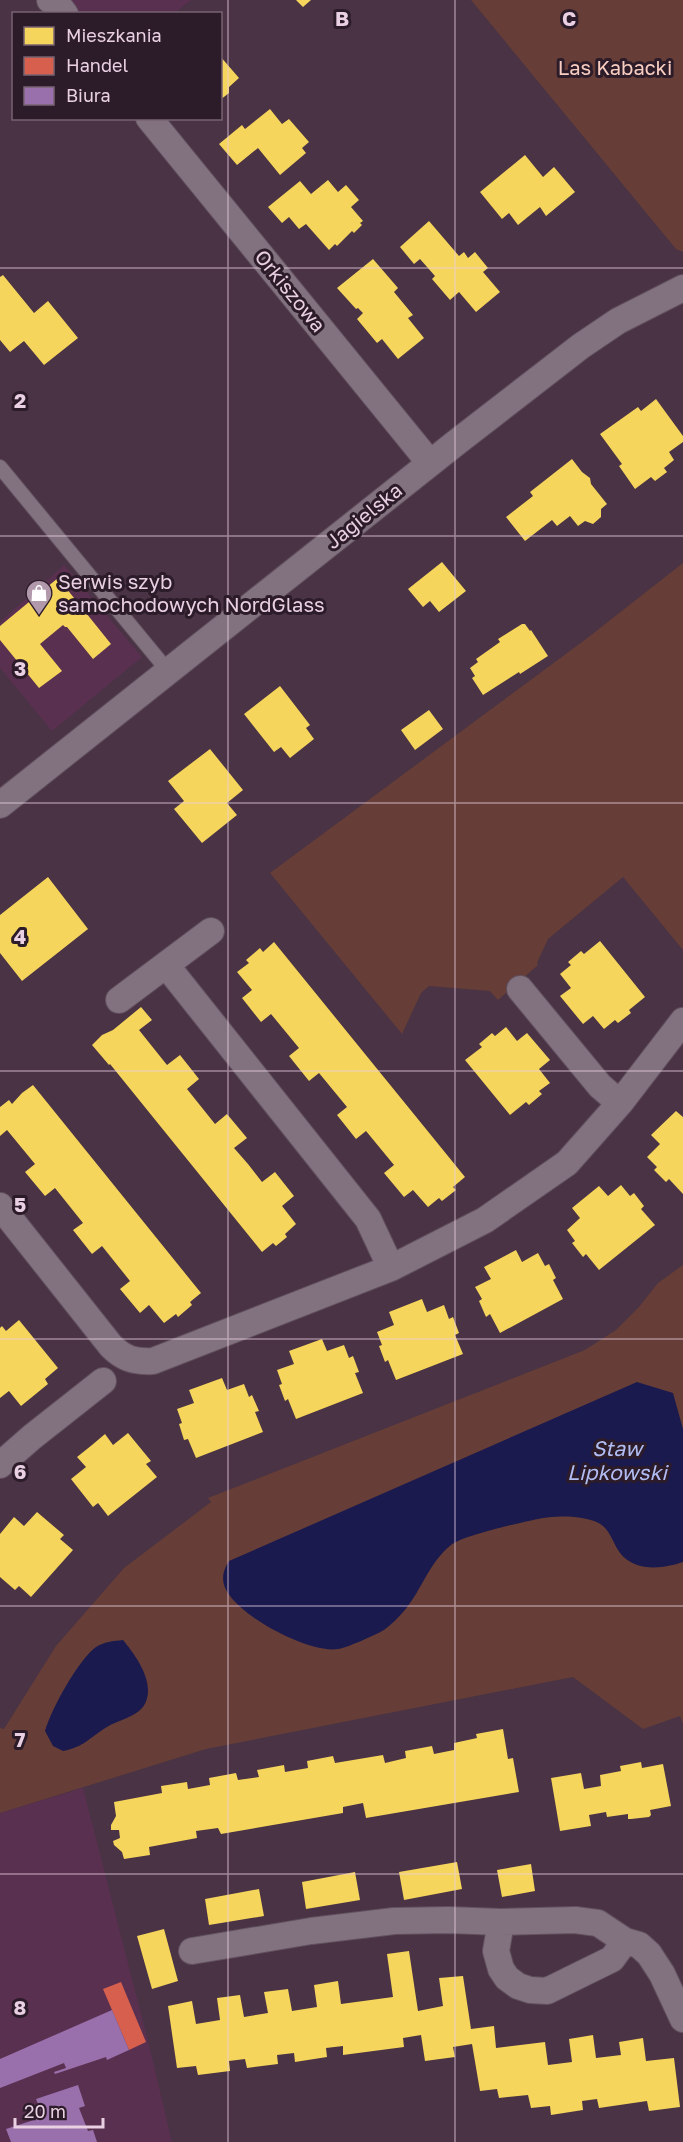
<svg xmlns="http://www.w3.org/2000/svg" width="683" height="2142" viewBox="0 0 683 2142" font-family="'Golos Text',sans-serif">
<rect width="100%" height="100%" fill="#493344"/>
<!-- built -->
<path fill="#5a3051" d="M71,0h120l-16,13 -93,1z
M64,565l78,92 -90,74 -52,-63v-46z
M83,1788l67,261 22,93h-172v-329z"/>
<!-- green -->
<path fill="#663e37" d="M471,0h212v252l-7,-3z
M683,563v387l-60,-73 -75,62 -11,24 1,2 -40,35 -8,-9 -61,-5 -8,7 -19,41 -132,-161 316,-234z
M683,1265v459l-3,-8 -37,13 -70,-52 -367,72 -206,64v-85l4,1 52,-83 68,-78 87,-66 -3,-4 377,-148 31,-20 23,-23 19,-24z"/>
<!-- water -->
<path fill="#1b1a4e" d="M637,1382l36,11 10,36v133c-20,7 -48,10 -63,-9 -6,-8 -9,-20 -17,-27 -13,-11 -48,-11 -65,-7 -19,4 -74,16 -87,26 -23,19 -28,43 -47,66 -5,6 -13,14 -20,19 -7,4 -37,18 -46,19 -25,4 -75,-22 -94,-39 -16,-14 -29,-28 -15,-49z
M123,1640c13,16 35,45 20,67 -9,11 -25,13 -36,20 -18,11 -23,20 -44,24l-10,-5 -8,-15c6,-21 33,-71 51,-84 8,-5 17,-6 27,-7z"/>
<!-- homes -->
<path fill="#f6d55c" d="M296,0h15l-8,7z
M220,56l19,22 -10,9v6l-9,7z
M270,109l12,15 7,-5 20,23 -7,6 4,5 -26,22 -22,-27 -21,17 -18,-21 23,-19 3,4z
M525,155l18,22 11,-10 21,25 -29,24 -6,-9 -22,18 -9,-12 -7,6 -22,-27z
M328,180l10,12 8,-7 13,15 -8,7 12,14 -3,2 2,2 -8,8 -2,-2 -15,15 -2,-2 -6,6 -23,-26 -7,5 -10,-12 -7,6 -14,-16 32,-26 11,13z
M429,221l30,35 5,-4 4,6 7,-6 13,16 -5,4 17,20 -24,20 -17,-20 -9,8 -18,-21 3,-3 -15,-17 -6,5 -14,-17z
M373,259l25,29 -4,4 19,23 -5,3 16,20 -26,21 -16,-20 -5,4 -20,-24 6,-6 -5,-5 -2,1 -19,-21z
M3,275l31,38 14,-12 30,37 -34,27 -20,-24 -14,11 -10,-12v-63z
M656,399l27,37v6l-14,10 5,8 -10,8 3,4 -12,9 -4,-4 -16,12 -16,-23 3,-2 -22,-30 38,-27 3,4z
M572,459l10,13 8,6 1,6 16,20 -6,5v8l-8,7 -8,-3 -7,5 -8,-10 -13,10 -5,-6 -27,21 -19,-24 27,-21 -3,-4z
M442,562l24,29 -27,21 -9,-11 -7,6 -15,-18z
M58,578l53,66 -18,15 -26,-32h-2l-2,-2 -23,19 22,27 -23,17 -39,-48v-14z
M522,624h3l5,7 1,-1 17,26 -28,18 -1,-2 -36,23 -11,-17 3,-2 -5,-8 8,-6 -2,-3 24,-17 -2,-3z
M280,686l30,39 -4,3 8,11 -24,19 -9,-11 -7,5 -30,-38z
M429,710l14,19 -28,21 -14,-20z
M210,749l33,41 -16,13 10,12 -35,28 -28,-34 10,-8 -16,-20z
M48,877l40,52 -66,52 -22,-28v-38z
M600,941l45,56 -16,13 2,3 -13,10 -3,-3 -11,9 -11,-13 -10,8 -23,-28 11,-8 -11,-14 11,-9 -3,-3 13,-11 3,3z
M274,942l191,235 -12,10 3,3 -14,11 -3,-3 -11,9 -15,-17 -9,7 -20,-24 10,-8 -28,-34 -10,8 -19,-24 10,-8 -28,-34 -10,8 -20,-25 10,-8 -28,-34 -10,8 -19,-24 10,-8 -15,-18 12,-9 -3,-3 14,-12 3,4z
M141,1007l11,13 -13,10 28,35 13,-10 19,24 -12,10 28,35 12,-10 20,24 -13,10 14,16 14,18 13,-10 19,24 -12,10 14,18 -11,10 2,3 -11,9 -3,-3 -11,9 -152,-188 -1,1 -17,-20 10,-10 11,-5z
M506,1027l11,14 10,-8 23,27 -11,9 11,14 -11,8 3,3 -13,11 -3,-3 -16,13 -45,-55 17,-13 -3,-3 13,-11 3,3z
M33,1085l168,208 -11,9 2,3 -14,12 -2,-3 -12,9 -15,-18 -9,8 -20,-24 10,-8 -28,-35 -10,8 -19,-24 10,-7 -28,-35 -10,8 -20,-24 10,-8 -28,-34 -7,6v-29l9,-7 3,4 10,-11z
M676,1111l7,6v77l-14,-15 -3,3 -12,-12 3,-3 -10,-10 13,-13 -9,-9z
M621,1185l9,11 4,-3 10,13 -3,3 14,16 -56,45 -13,-16 -3,3 -11,-14 3,-2 -8,-11 13,-12 -8,-10 27,-22 9,10z
M516,1250l6,12 16,-9 7,13 4,-2 7,14 -3,2 10,19 -63,34 -10,-19 -4,3 -7,-16 3,-2 -7,-12 16,-8 -7,-12z
M422,1299l5,13 17,-7 5,14 4,-2 6,16 -4,2 8,19 -67,26 -8,-20 -3,2 -6,-16 3,-1 -5,-13 17,-7 -5,-13z
M19,1320l39,48 -13,11 3,5 -27,22 -12,-15 -9,7v-70l2,-2 4,5z
M322,1339l5,12 17,-6 5,13 4,-2 6,16 -4,1 8,20 -67,26 -8,-20 -3,2 -6,-16 3,-1 -5,-14 17,-6 -5,-13z
M222,1378l5,12 17,-6 5,13 3,-2 7,16 -4,1 8,20 -67,26 -8,-19 -4,1 -5,-16 3,-1 -5,-14 17,-6 -5,-13z
M128,1433l23,28 -5,3 11,13 -49,39 -10,-13 -5,4 -22,-28 15,-12 -9,-10 15,-12 13,-11 8,11z
M37,1512l27,23 -4,4 13,11 -42,47 -12,-11 -4,4 -15,-13v-43l14,-17 10,9z
M503,1729l5,30 5,-1 6,34 -153,26 -3,-15 -20,4v6l-122,21 -3,-6 -22,3 1,7 -48,9 1,8 -26,4 -2,-7 -8,-7 -1,-4 7,-3 -1,-8h-8v-5l5,-9 -2,-14 48,-9 -1,-7 26,-4 1,7 22,-4 -1,-7 27,-5 2,7 21,-3 -2,-7 27,-5 1,7 23,-4 -1,-7 26,-5 2,7 48,-8 2,8 21,-5 -1,-7 27,-5 2,8 20,-4v-7l23,-5 -1,-4z
M641,1762l1,6 21,-4 8,42 -21,4 1,5 -2,2 -18,2h-3v-5l-21,3 -1,-5 -17,3 2,11 -31,5 -9,-53 30,-5 3,16 17,-3 -1,-11 21,-4 -1,-5z
M457,1862l5,27 -58,11 -5,-28z
M531,1864l4,27 -33,6 -5,-27z
M355,1872l5,28 -54,9 -4,-27z
M259,1889l5,27 -55,9 -4,-26z
M164,1929l14,52 -26,8 -15,-53z
M409,1951l9,60 25,-5 -4,-28 24,-2 8,53 23,-3 2,22 49,-6 3,23 24,-3 -3,-23 24,-4 3,23 25,-3 -2,-13 24,-4 3,23 28,-3 6,49 -31,4 -2,-10 -48,7 -2,-9 -15,2 1,9 -32,5 -1,-9 -19,2 -3,-13 -29,3 -2,-9 -17,2 -8,-47 -19,3 2,10 -30,4 -4,-26 -18,3 1,9 -61,8v-9l-17,2 1,9 -32,5 -1,-9 -17,2 1,9 -31,4 -2,-9 -16,2 1,10 -32,4 -2,-9 -19,2 -9,-62 24,-5 4,23 24,-4 -3,-22 23,-3 4,22 24,-4 -4,-21 24,-3 4,22 25,-4 -3,-22 24,-4 3,23 52,-7 -6,-43z"/>
<!-- shops -->
<path fill="#d6604d" d="M121,1982l25,60 -17,8 -26,-61z"/>
<!-- offices -->
<path fill="#9970ab" d="M112,2010l17,40 -22,10 -1,-3 -51,17 -1,-2 12,-4 -2,-5 -64,25v-29z
M78,2085l7,21 -6,2 9,23 5,-1 4,12h-86l-5,-13 37,-12 -7,-18z"/>
<g fill="none" stroke-linecap="round" stroke-linejoin="round">
<!-- lane casing -->
<g stroke="#62505f" stroke-width="16">
<path id="lane" d="M0,467l168,204"/>
</g>
<!-- street casing -->
<g stroke="#62505f" stroke-width="28">
<path id="street" d="M50,0l8,5 7,9
M149,118l281,345
M0,805l457,-363 124,-96 37,-25 65,-33
M166,965l202,254 23,49
M520,989l80,97 20,17
M119,1000l92,-69
M0,1206l111,140c13,13 24,16 42,15l238,-93 94,-48 82,-57 53,-60 63,-82
M0,1465l32,-28 71,-56
M501,1922l-5,29 5,18 6,9 11,8 12,4 17,1 65,-32 13,-18
M192,1951l119,-20 83,-10 55,-1 52,2 74,-2 23,3 27,18 14,4 10,9 13,20 21,45"/>
</g>
<!-- lane -->
<use href="#lane" stroke="#82727f" stroke-width="14"/>
<!-- street -->
<use href="#street" stroke="#82727f" stroke-width="26"/>
</g>
<!-- grid -->
<path fill="none" stroke="#e9d0e2" stroke-width="1.5" stroke-opacity="0.55" d="M228,0v2142M455,0v2142M0,268h683M0,536h683M0,803h683M0,1071h683M0,1339h683M0,1606h683M0,1874h683"/>
<!-- icons -->
<defs>
<g id="shop-pin" transform="scale(1.35)"><path d="M0 17L-7.5 6A9.5 9.5 0 1 1 7.5 6Z" fill="#b199ab" stroke="#2c1b28"/><path d="M-5-2.5h2.3a2.7 3.5 0 0 1 5.4 0H5L5.5 6h-11ZM-1.5-2.5h3a1.5 2.3 0 0 0-3 0Z" fill="#fff"/></g>
</defs>
<g fill-rule="evenodd">
<use href="#shop-pin" x="39" y="593"/>
</g>
<g text-anchor="middle" stroke-width="6" stroke-linejoin="round" paint-order="stroke">
<!-- park labels -->
<g font-size="20" fill="#f9cec2" stroke="#2c1b28">
<text x="615" y="75">Las Kabacki</text>
</g>
<!-- street labels -->
<g font-size="20" fill="#e9d0e2" stroke="#2c1b28">
<text transform="translate(290 291) rotate(51)" y="7">Orkiszowa</text>
<text transform="translate(364 516) rotate(-39)" y="7">Jagielska</text>
</g>
<!-- poi labels -->
<g font-size="20" fill="#e9d0e2" stroke="#2c1b28" text-anchor="start">
<text x="58" y="589">Serwis szyb<tspan x="58" dy="23">samochodowych NordGlass</tspan></text>
</g>
<!-- water labels -->
<g font-size="21" font-style="italic" fill="#b0bcf2" stroke="#2c1b28">
<text x="617" y="1456">Staw<tspan x="617" dy="24">Lipkowski</tspan></text>
</g>
</g>
<g font-size="20" text-anchor="middle" font-weight="bold" fill="#e9d0e2" stroke="#2c1b28" stroke-width="6" stroke-linejoin="round" paint-order="stroke">
<text x="342" y="26">B</text>
<text x="569" y="26">C</text>
<text x="20" y="408">2</text>
<text x="20" y="676">3</text>
<text x="20" y="944">4</text>
<text x="20" y="1212">5</text>
<text x="20" y="1479">6</text>
<text x="20" y="1747">7</text>
<text x="20" y="2015">8</text>
</g>
<!-- legend -->
<rect x="12" y="12" width="210" height="108" fill="#2c1b28" stroke="#786372" stroke-width="1.5"/>
<rect x="24" y="27" width="30" height="18" fill="#f6d55c" stroke="#786372" stroke-width="1.5"/>
<text x="66" y="42" font-size="18" fill="#e9d0e2">Mieszkania</text>
<rect x="24" y="57" width="30" height="18" fill="#d6604d" stroke="#786372" stroke-width="1.5"/>
<text x="66" y="72" font-size="18" fill="#e9d0e2">Handel</text>
<rect x="24" y="87" width="30" height="18" fill="#9970ab" stroke="#786372" stroke-width="1.5"/>
<text x="66" y="102" font-size="18" fill="#e9d0e2">Biura</text>
<!-- scale -->
<path d="M15 2118v9h88v-9" fill="none" stroke="#e9d0e2" stroke-width="3"/>
<text x="24" y="2118" font-size="18" fill="#e9d0e2" stroke="#2c1b28" stroke-width="4.5" paint-order="stroke">20 m</text>
</svg>
